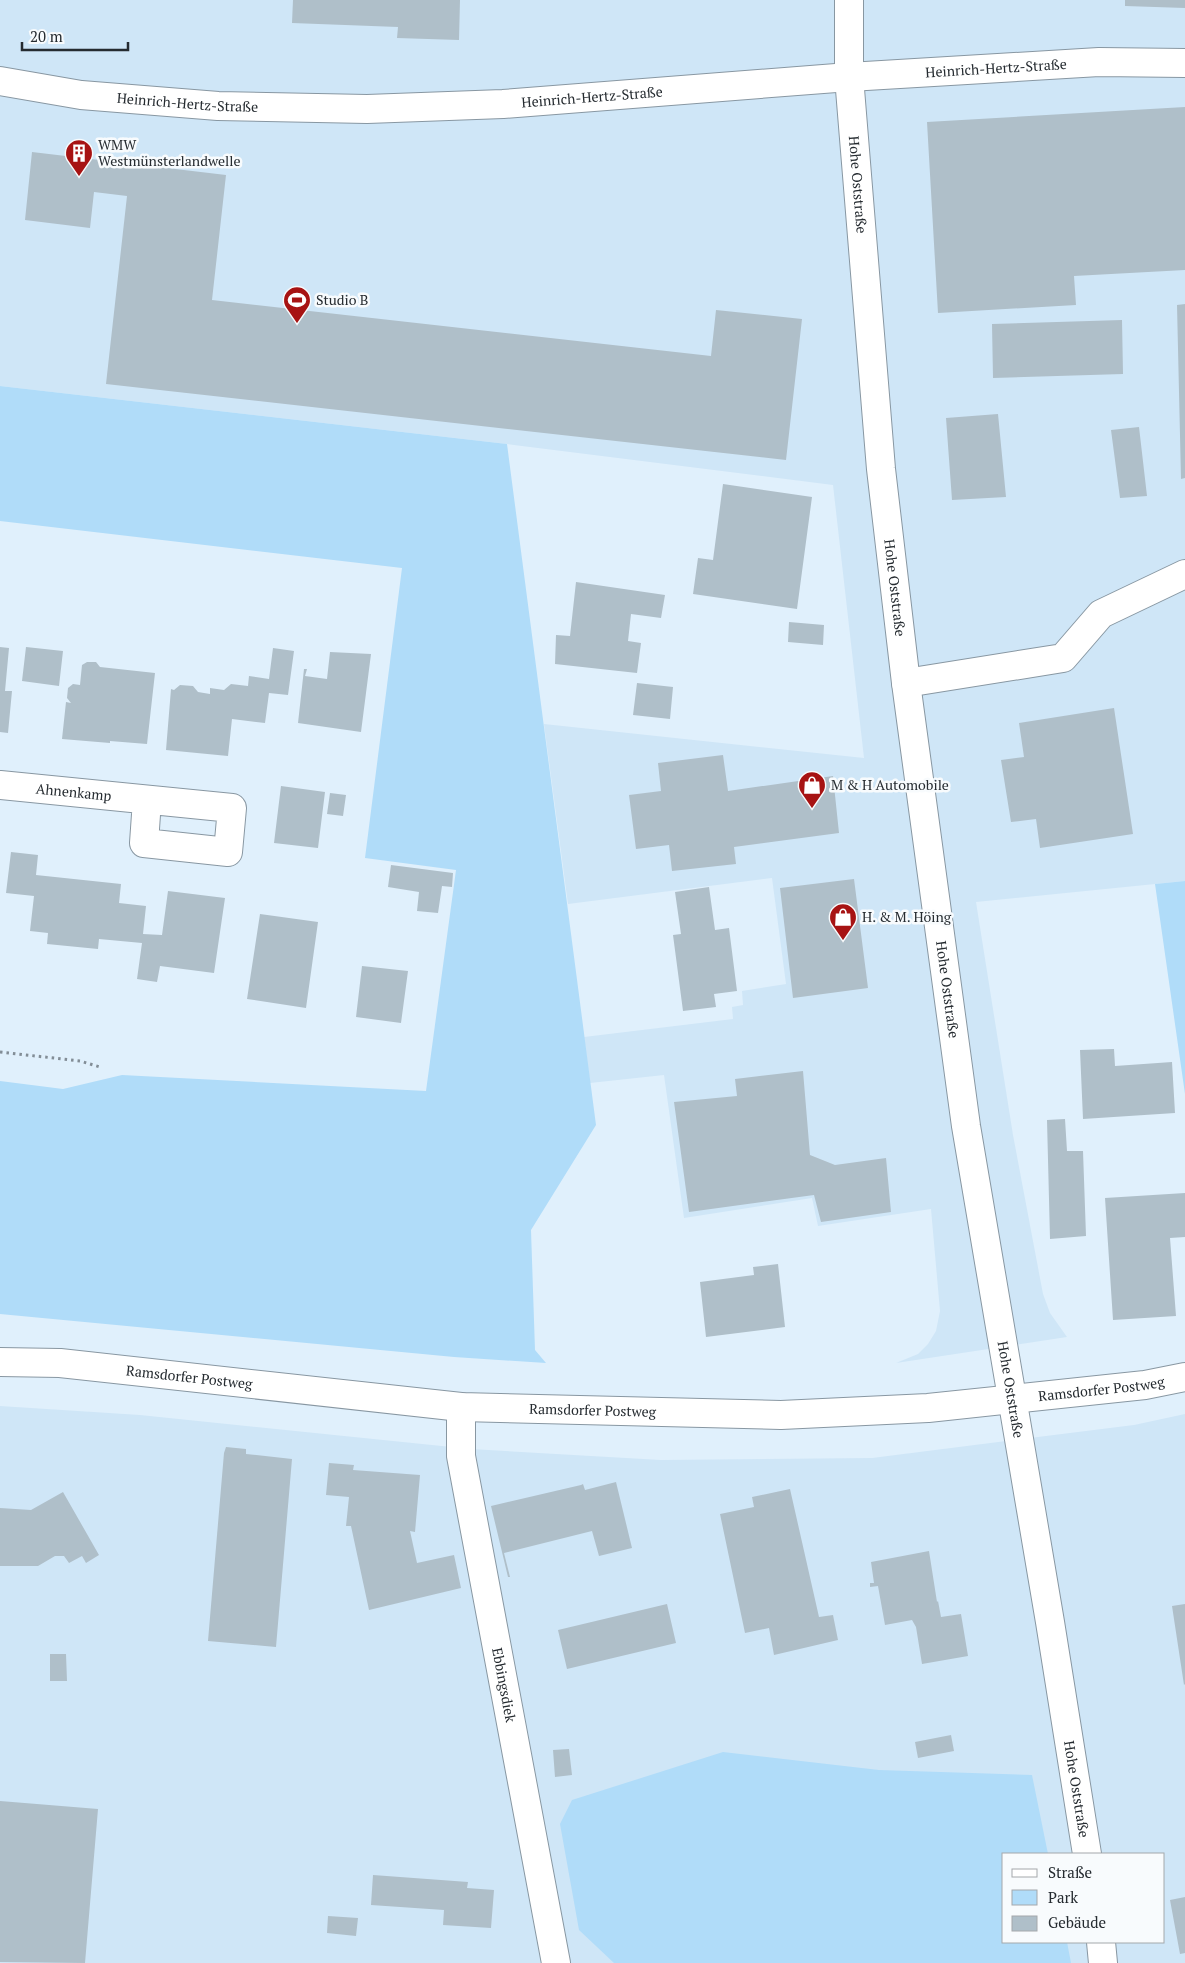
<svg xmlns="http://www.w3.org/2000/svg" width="1185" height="1963" viewBox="0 0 1185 1963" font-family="'PT Serif',serif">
<rect width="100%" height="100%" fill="#e0f0fc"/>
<!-- built -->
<path fill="#cfe6f7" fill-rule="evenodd" d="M0,0h1185v881l-209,21 37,233 30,159 7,19 17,24 -171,26 22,-9 10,-10 8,-13 4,-20 -9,-102 -113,17 -6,-28 -128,20 -20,-143 -74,8 -6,-46 149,-18 -1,-12 11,-2 -1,-14 44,-7 -14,-106 -204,26 -24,-180 320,34 -31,-273 -326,-41 -507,-58z
M0,1406l140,9 331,34 190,11 211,-2 262,-33 51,-11v549h-1185zM1004,1854h160v88h-160z"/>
<!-- green -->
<path fill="#b0dcf9" d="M0,386l507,58 89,681 -65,105 4,120 11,13 -92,-6 -454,-43v-233l63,8 59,-14 304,16 30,-221 -91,-12 37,-290 -402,-47z
M1185,881v213l-30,-210z
M723,1752l156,18 153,5 16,79h-44v88h63l4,21h-457l-35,-33 -19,-106 12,-24z"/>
<!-- building -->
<path fill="#afbfc9" d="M293,0h167l-1,40 -62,-2 1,-11 -106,-4z
M1125,0h60v8l-60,-2z
M1185,107v163l-111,6 2,29 -138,8 -11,-191z
M32,152l194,23 -14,125 499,56 5,-46 86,9 -16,141 -680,-76 21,-188 -33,-4 -4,36 -65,-8z
M1185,304v174l-4,1 -4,-174z
M1122,320l1,54 -130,4 -1,-54z
M998,414l8,83 -54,3 -6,-82z
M1139,427l8,69 -27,2 -9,-68z
M723,484l89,13 -15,112 -104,-15 5,-36 15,2z
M576,582l89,13 -4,23 -30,-4 -3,27 13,2 -4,30 -82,-9 1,-29 14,1z
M789,622l35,3 -1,20 -35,-3z
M0,647l9,1 -4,43h7l-4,42 -8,-1z
M26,647l37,4 -4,35 -37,-5z
M273,648l21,3 -6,44 -19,-2 -4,30 -33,-4 -4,37 -62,-6 5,-61 3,1 6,-5 13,1 5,6 12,2v-6l14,2 7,-6 17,2 1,-10 20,3z
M330,652l41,2 -10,78 -63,-9 6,-54h3l-2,7 22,3z
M87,662h9l4,5 55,6 -8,71 -37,-3v2l-48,-4 4,-37 5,1 -4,-5 1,-10 5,-4 7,1 2,-20z
M637,683l36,4 -3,32 -37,-4z
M1114,708l19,126 -93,14 -4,-29 -25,3 -10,-62 23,-3 -5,-34z
M723,755l5,36 105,-15 6,57 -105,14 2,17 -64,7 -3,-26 -33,4 -7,-54 32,-4 -3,-28z
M281,786l44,6 -7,56 -44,-5z
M330,793l16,2 -3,21 -16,-2z
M11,852l27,3 -2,20 85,9 -2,19 27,3 -3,28 19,1 6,-44 57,7 -11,75 -54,-7 -3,16 -20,-3 5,-36 -43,-4 -1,10 -51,-5 1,-11 -18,-2 4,-35 -28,-3z
M391,865l62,8 -1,14 -10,-1 -4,27 -21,-2 2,-19 -31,-5z
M854,879l14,109 -75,10 -13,-110z
M709,887l6,43 14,-2 8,63 -23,3 2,13 -33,4 -10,-76 8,-1 -6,-42z
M260,914l58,8 -12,86 -59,-9z
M362,966l46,5 -7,52 -45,-6z
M1114,1049l1,17 57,-4 3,51 -92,6 -3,-69z
M803,1071l7,84 25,10 51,-7 5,54 -70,10 -7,-27 -125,17 -15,-110 63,-6 -2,-17z
M1065,1119l2,32h16l3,85 -36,3 -3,-119z
M1185,1193v44l-15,1 6,78 -63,4 -8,-122z
M778,1264l7,63 -79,10 -6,-55 54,-7 -1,-8z
M226,1447l20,2v5l46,5 -16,188 -68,-6 16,-188z
M329,1463l25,2 -1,5 67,5 -5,57 -5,-1 7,32 37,-8 7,33 -92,22 -18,-84h-5l3,-29 -23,-2z
M616,1482l16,66 -33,8 -7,-25 -88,22 6,24h-2l-17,-71 90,-21 2,-1 2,6z
M790,1489l29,128 14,-2 5,25 -64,15 -5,-27 -24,5 -25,-119 34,-7 -2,-10z
M63,1492l36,63 -13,8 -4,-7 -13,7 -5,-7h-9l-17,10h-38v-58l31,2z
M929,1551l8,51 1,-1 3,16 20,-3 7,42 -46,8 -6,-37 -4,-7 -27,5 -7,-39 -8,1v-4h4l-3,-21z
M667,1604l9,39 -109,26 -9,-39z
M1185,1604v80l-1,1 -12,-79z
M50,1654h16l1,27h-17z
M951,1735l3,16 -36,7 -3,-16z
M569,1749l3,26 -17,2 -2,-27z
M0,1801l98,8 -13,154 -85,-1z
M373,1875l95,7 -1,6 27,2 -3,38 -48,-3 1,-15 -73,-5z
M1185,1897v56l-5,1 -10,-54z
M328,1916l30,2 -2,18 -29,-3z"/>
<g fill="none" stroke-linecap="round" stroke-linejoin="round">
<!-- minor casing -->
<g stroke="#8897a2" stroke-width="30">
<g id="minor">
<path id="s1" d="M849,0v77l32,392 25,214 60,443 84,496 37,232"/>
<path id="s2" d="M0,81l81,14 137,11 149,3 136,-5 346,-27 250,-15 86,1"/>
<path d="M906,683l157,-25 38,-44 84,-40"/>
<path id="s3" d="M0,785l232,23 -4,44 -84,-9 3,-43"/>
<path id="s4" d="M0,1362l60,1 401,44 320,8 147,-7 217,-23 40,-8"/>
<path id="s5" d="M461,1407v49l95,507"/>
<path d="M1101,1942l2,21"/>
</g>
</g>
<!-- path -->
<path stroke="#828d96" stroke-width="3" stroke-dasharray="2.5 4" stroke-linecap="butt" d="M0,1052l80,9 20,6"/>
<!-- minor -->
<use href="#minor" stroke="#fff" stroke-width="28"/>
</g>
<!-- icons -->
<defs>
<g id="building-pin" transform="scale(1.4375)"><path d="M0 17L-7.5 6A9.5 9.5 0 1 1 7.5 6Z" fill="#a71313" stroke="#f8fbfd"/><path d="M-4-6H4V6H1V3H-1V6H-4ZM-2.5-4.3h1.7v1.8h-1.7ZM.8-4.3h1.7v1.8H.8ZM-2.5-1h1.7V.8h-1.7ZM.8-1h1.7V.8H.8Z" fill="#fff"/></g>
<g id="stadium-pin" transform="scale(1.4375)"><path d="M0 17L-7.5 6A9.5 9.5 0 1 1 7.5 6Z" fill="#a71313" stroke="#f8fbfd"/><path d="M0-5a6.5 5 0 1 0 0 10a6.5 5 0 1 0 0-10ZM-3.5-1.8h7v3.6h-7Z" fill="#fff"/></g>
<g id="shop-pin" transform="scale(1.4375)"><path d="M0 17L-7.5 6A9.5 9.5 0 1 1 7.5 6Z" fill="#a71313" stroke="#f8fbfd"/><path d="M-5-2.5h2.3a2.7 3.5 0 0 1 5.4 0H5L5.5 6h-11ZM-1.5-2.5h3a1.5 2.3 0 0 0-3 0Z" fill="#fff"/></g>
</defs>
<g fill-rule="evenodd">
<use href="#building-pin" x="79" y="153"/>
<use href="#stadium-pin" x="297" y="300"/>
<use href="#shop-pin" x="812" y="785"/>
<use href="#shop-pin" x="843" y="917"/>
</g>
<g text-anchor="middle" stroke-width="5" stroke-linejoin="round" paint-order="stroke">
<!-- street labels -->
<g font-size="14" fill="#252b30" stroke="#f8fbfd">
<text dy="5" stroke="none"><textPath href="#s2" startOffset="999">Heinrich-Hertz-Straße</textPath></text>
<text dy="5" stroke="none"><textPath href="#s2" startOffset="594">Heinrich-Hertz-Straße</textPath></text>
<text dy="5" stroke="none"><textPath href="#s2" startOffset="189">Heinrich-Hertz-Straße</textPath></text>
<text dy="5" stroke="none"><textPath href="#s1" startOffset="185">Hohe Oststraße</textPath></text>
<text dy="5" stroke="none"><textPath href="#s1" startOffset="590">Hohe Oststraße</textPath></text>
<text dy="5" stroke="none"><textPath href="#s3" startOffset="74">Ahnenkamp</textPath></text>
<text dy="5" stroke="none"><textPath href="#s1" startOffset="995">Hohe Oststraße</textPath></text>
<text dy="5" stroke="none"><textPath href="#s4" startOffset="190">Ramsdorfer Postweg</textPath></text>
<text dy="5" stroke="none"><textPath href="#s4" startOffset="1105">Ramsdorfer Postweg</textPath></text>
<text dy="5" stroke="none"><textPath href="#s1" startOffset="1400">Hohe Oststraße</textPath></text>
<text dy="5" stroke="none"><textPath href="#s4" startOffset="595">Ramsdorfer Postweg</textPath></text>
<text dy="5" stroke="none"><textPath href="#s5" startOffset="282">Ebbingsdiek</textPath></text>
<text dy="5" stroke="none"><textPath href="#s1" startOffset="1805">Hohe Oststraße</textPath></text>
</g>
<!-- poi labels -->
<g font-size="14" fill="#252b30" stroke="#f8fbfd" text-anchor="start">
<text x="98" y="150">WMW<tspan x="98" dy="16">Westmünsterlandwelle</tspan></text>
<text x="316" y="305">Studio B</text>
<text x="831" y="790">M &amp; H Automobile</text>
<text x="862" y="922">H. &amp; M. Höing</text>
</g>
</g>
<!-- legend -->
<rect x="1002" y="1853" width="162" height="90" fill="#f8fbfd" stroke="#a4a8ab"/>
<rect x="1012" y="1869" width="25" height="8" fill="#ffffff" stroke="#a4a8ab"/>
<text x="1048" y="1878" font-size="15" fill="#252b30">Straße</text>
<rect x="1012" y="1890" width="25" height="15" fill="#b0dcf9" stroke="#a4a8ab"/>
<text x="1048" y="1903" font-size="15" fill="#252b30">Park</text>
<rect x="1012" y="1916" width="25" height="15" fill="#afbfc9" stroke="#a4a8ab"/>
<text x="1048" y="1928" font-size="15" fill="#252b30">Gebäude</text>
<!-- scale -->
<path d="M22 42v8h106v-8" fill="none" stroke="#252b30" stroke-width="2.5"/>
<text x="30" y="42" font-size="15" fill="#252b30" stroke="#f8fbfd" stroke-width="4" paint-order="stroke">20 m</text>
</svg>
